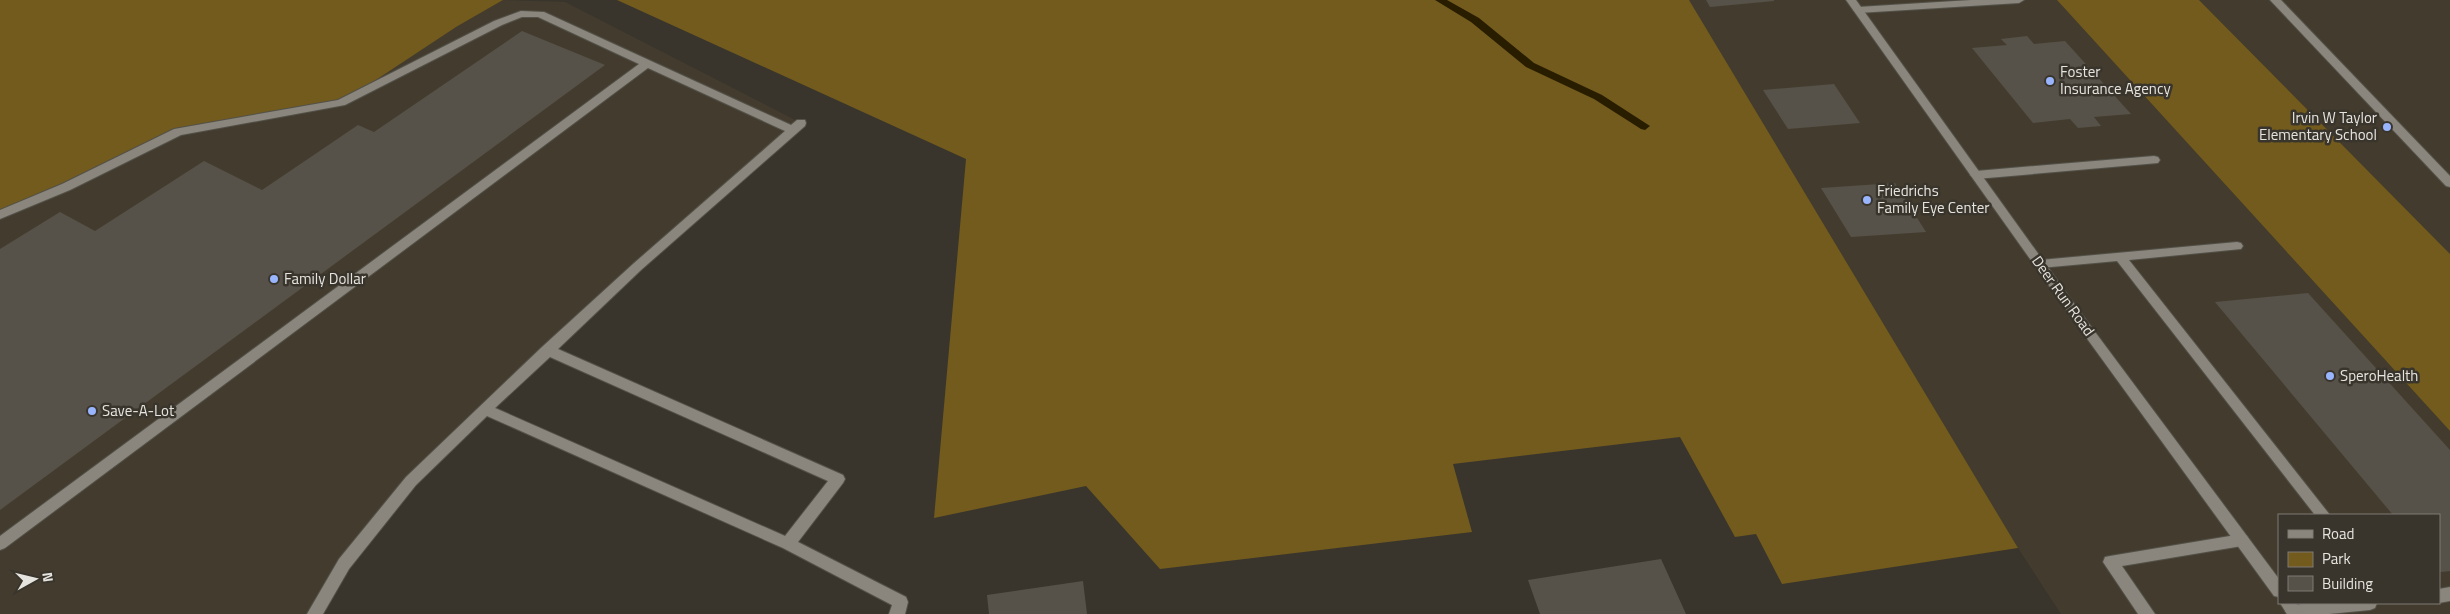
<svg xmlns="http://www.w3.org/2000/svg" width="2450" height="614" viewBox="0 0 2450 614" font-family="'Titillium Web',sans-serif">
<rect width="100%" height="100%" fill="#39352d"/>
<!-- built -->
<path fill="#433c2e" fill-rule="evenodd" d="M503,0l62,2 236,121 -390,358 -96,133h-315v-398l178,-84 278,-105z
M1689,0h368l393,431v183h-389l-43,-66zM2279,515h160v88h-160z
M2199,0h251v254z"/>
<!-- green -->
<path fill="#725b1c" d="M0,0h503l-47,27 -115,76 -163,29 -178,83z
M617,0h1072l329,548 -236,36 -26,-50 -21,3 -55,-100 -227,27 19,68 -312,37 -74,-83 -152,32 32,-359z
M2057,0h142l251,254v177z"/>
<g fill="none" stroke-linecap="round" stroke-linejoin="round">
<!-- stream -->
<path fill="#291d00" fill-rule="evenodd" d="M1435,0h12l32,18 55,45 68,32 48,31 -5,4 -4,-1 -47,-30 -68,-32 -55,-45z"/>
</g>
<!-- building -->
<path fill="#565249" d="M1706,0h68v1l-64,6z
M522,31l83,34 -605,445v-261l60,-37 35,19 109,-70 58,29 96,-65 16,7z
M2027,36l7,8 31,-3 66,73 -37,3 7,9 -23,2 -8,-9 -37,4 -61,-75 35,-3 -6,-6z
M1834,84l26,39 -72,6 -25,-39z
M1895,183l31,49 -75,5 -30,-49z
M2308,293l142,157v121l-9,1 -2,-2v-55h-46l-178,-213z
M1661,559l25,55h-146l-12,-34z
M1083,581l4,33h-98l-2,-19z"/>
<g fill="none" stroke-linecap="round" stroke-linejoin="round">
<!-- lane casing -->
<g stroke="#535149" stroke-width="2">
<path id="lane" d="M1971,0h53l-5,3 -161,10 -5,-3 5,-3z
M2270,0h11l169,176v11l-4,-1z
M521,11l23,1 247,113 6,-5h8l1,3 -1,3 -164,144 -83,79 285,126 2,4 -2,4 -45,59 108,55 2,5 -3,12h-16l3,-9 -109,-57 -296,-132 -71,69 -67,84 -26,45h-16l32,-55 67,-82 136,-130 91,-83 152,-133 -137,-63 -643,480 -5,2v-14l639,-472 -101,-47h-16l-20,8 -157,80 -164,30 -111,55 -70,29v-9l62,-26 112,-55 164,-29 156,-79zM550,357l278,124 -43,55 -290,-128z
M2154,156l4,1 2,3 -2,3 -182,16 -6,-4 6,-4z
M2237,242l4,1 2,3 -2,3 -112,11 201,255h-15l-198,-254 -77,7 -6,-4 6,-4z
M2242,534l5,2 2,4 -2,4 -5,2 -120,20 33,48h-17l-35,-52 2,-5 5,-1z
M2450,587v14l-11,2v-14z
M2308,603h69l-2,5 -5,2 -41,4h-42l-2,-3 3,-5z"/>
</g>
<!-- street casing -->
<g stroke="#535149" stroke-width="2">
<path id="street" d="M1846,0h10l219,305 204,274v18l-5,-1 -207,-285z
M2280,603h16l8,11h-17z"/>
</g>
<!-- lane -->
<use href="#lane" fill="#8a867d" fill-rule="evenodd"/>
<!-- street -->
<use href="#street" fill="#8a867d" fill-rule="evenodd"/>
</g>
<!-- markers -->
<g fill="#99b5fd" stroke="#39352d" stroke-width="2">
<circle cx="2050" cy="81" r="5"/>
<circle cx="2387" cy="127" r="5"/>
<circle cx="1867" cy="200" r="5"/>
<circle cx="274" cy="279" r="5"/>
<circle cx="2330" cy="376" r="5"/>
<circle cx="92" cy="411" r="5"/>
</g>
<g text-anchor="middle" stroke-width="5" stroke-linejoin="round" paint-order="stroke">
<!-- poi labels -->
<g font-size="15" fill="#e6e4de" stroke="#39352d" text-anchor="start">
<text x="2060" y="77">Foster<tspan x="2060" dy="17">Insurance Agency</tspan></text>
<text x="2377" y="123" text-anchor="end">Irvin W Taylor<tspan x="2377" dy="17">Elementary School</tspan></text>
<text x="1877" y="196">Friedrichs<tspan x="1877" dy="17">Family Eye Center</tspan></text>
<text x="284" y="284">Family Dollar</text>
<text x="2340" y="381">SperoHealth</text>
<text x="102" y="416">Save-A-Lot</text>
</g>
<!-- street labels -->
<g font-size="15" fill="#e6e4de" stroke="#39352d">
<text transform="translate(2063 296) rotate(54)" y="5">Deer Run Road</text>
</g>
</g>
<!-- legend -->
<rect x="2278" y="514" width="162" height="90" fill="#39352d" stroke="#7e7b74"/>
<rect x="2288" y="530" width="25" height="8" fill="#8a867d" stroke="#7e7b74"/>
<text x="2322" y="539" font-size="15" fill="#e6e4de">Road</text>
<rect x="2288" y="552" width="25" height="15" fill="#725b1c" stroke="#7e7b74"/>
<text x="2322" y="564" font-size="15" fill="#e6e4de">Park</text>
<rect x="2288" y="576" width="25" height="15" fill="#565249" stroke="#7e7b74"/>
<text x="2322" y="589" font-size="15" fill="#e6e4de">Building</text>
<!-- north arrow -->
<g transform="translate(35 579) rotate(82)" stroke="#39352d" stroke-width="4" paint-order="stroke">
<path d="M0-4L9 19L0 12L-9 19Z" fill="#e6e4de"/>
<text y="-8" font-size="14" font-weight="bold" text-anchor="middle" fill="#e6e4de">N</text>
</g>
</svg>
